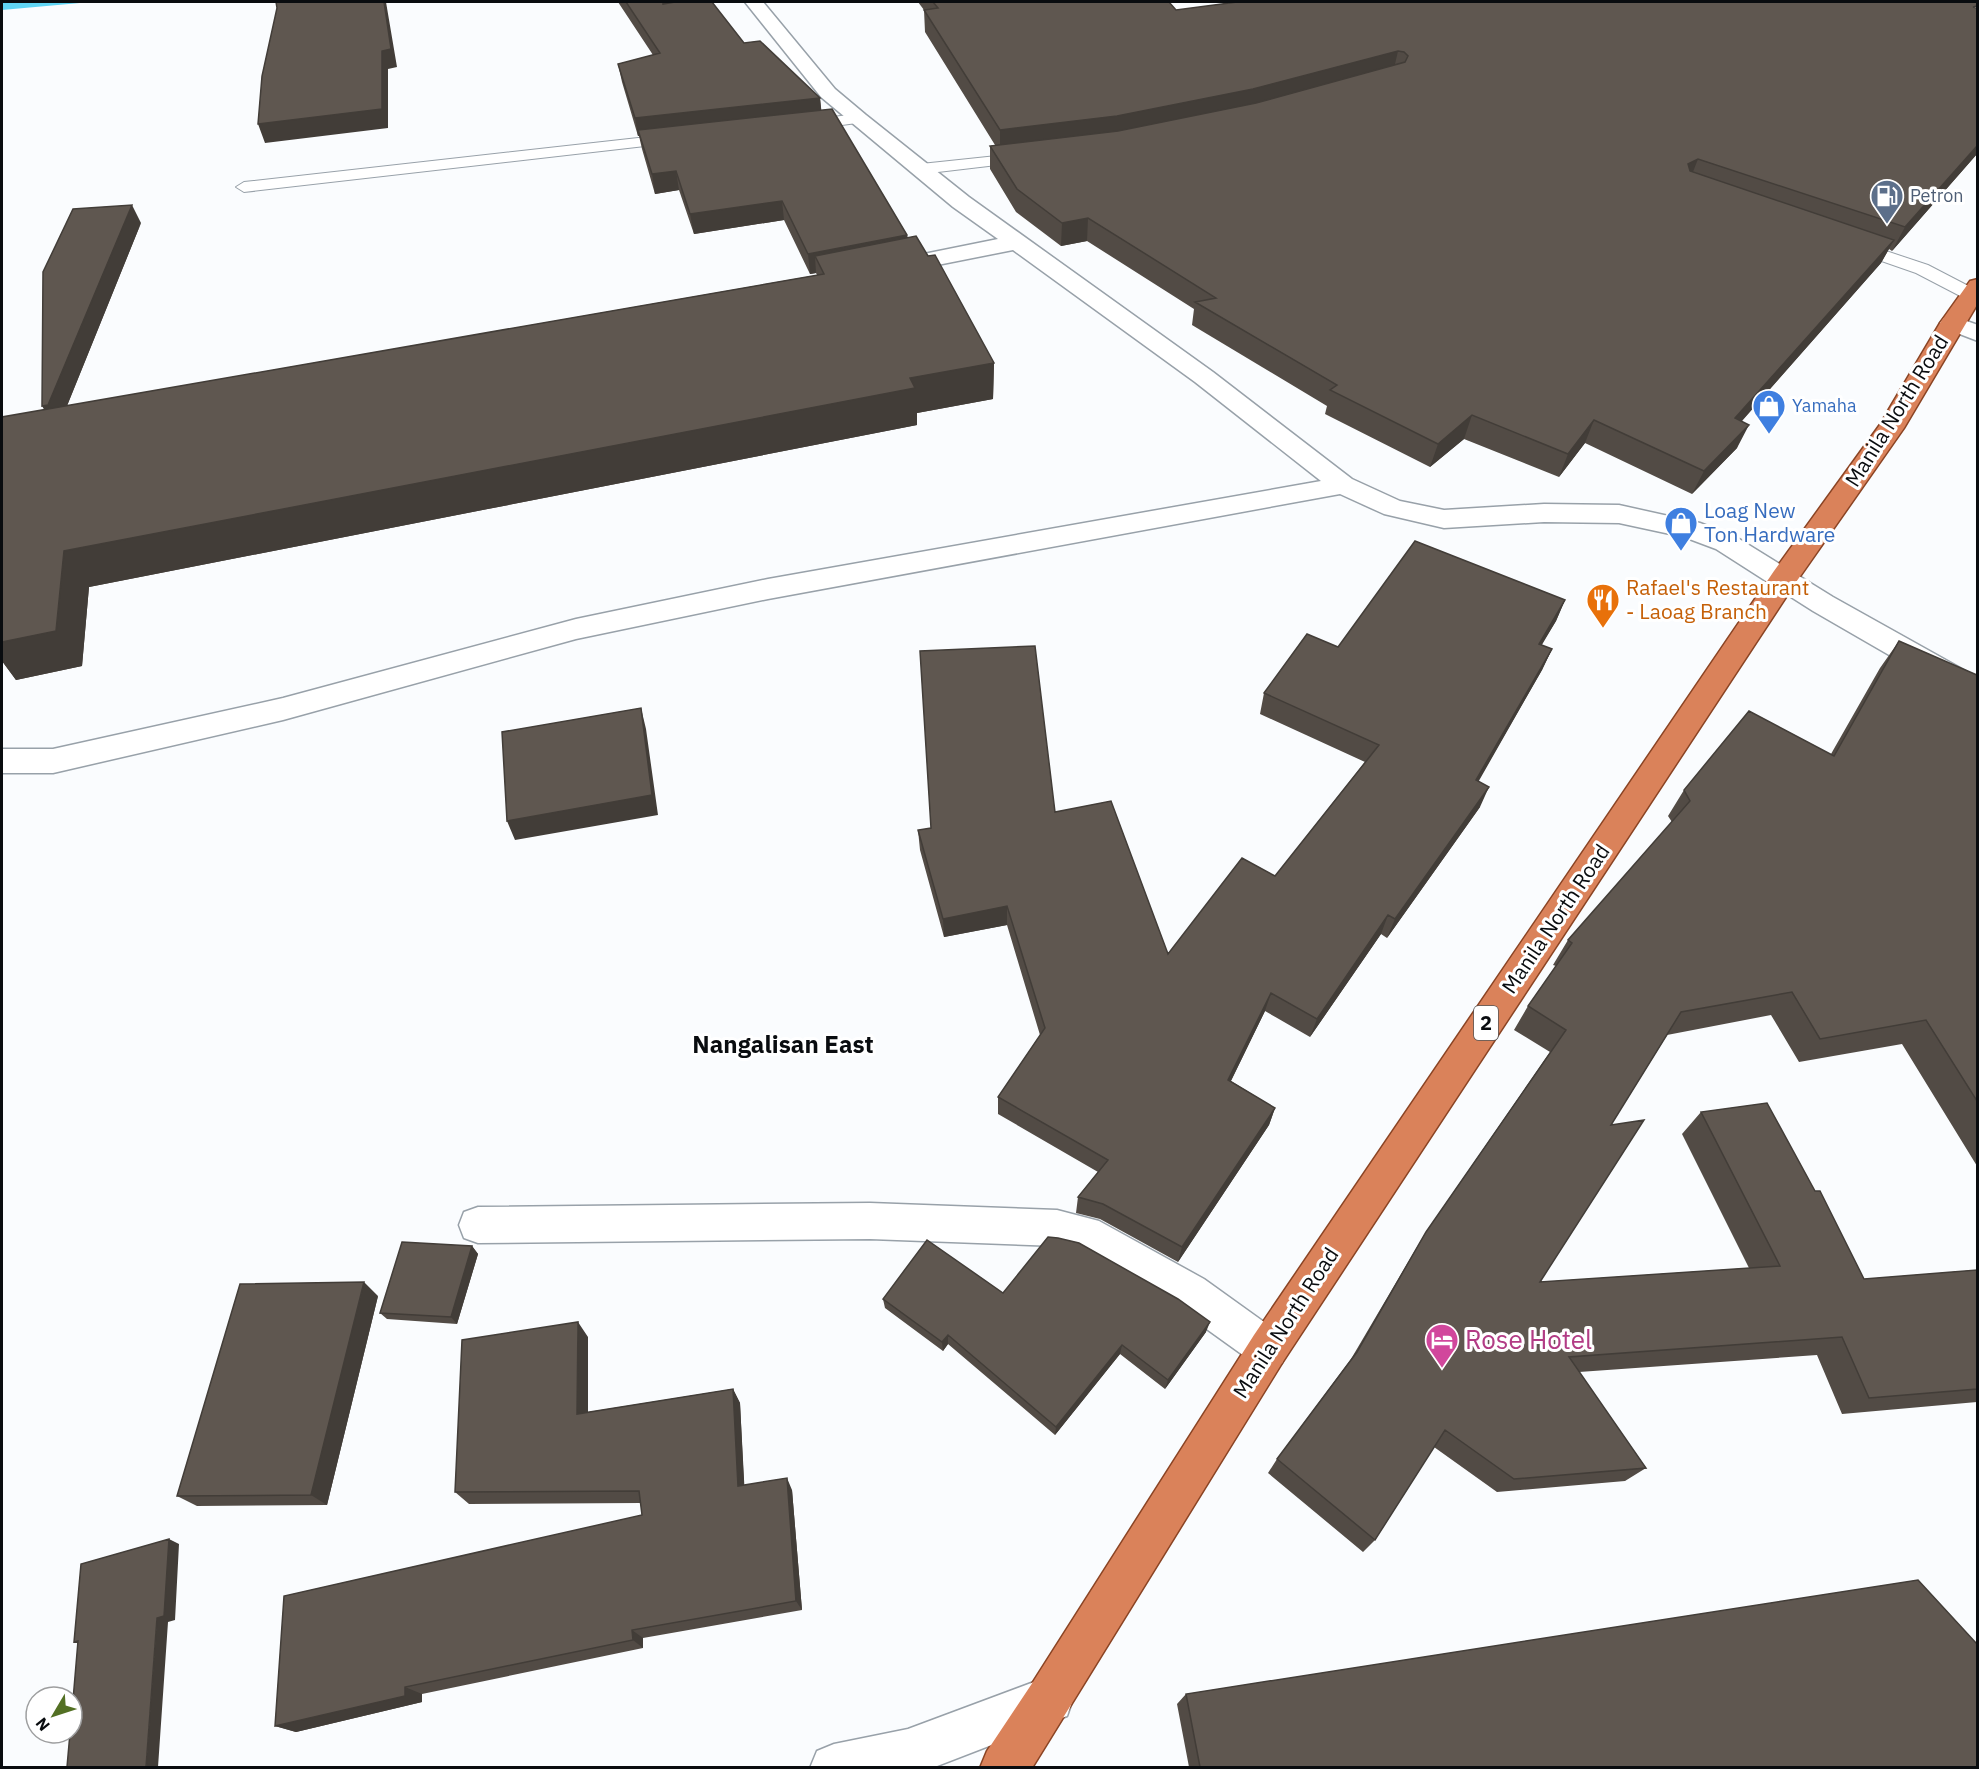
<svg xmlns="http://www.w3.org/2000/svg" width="1979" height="1769" viewBox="0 0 1979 1769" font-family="'IBM Plex Sans',sans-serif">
<rect width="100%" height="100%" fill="#fafcfe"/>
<!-- water -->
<path fill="#60d5f4" d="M2,2h89l-89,8z"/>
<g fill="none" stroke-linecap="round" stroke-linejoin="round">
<!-- service casing -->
<g stroke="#98a1a9" stroke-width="2">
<path id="service" d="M859,114l8,5 -3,3 -59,8 -8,-5 8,-5z
M674,134l8,5 -2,3 -436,50 -8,-5 8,-5z
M1025,153l6,2 2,3 -2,3 -110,13 -8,-5 8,-5z
M1853,240l75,25 50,26v8h-12l-50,-26 -69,-24 -3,-4 3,-4z"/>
</g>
<!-- minor casing -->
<g stroke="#98a1a9" stroke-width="3">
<path id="minor" d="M745,2h18l72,87 31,26 103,82 244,175 139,107 48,22 44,9 100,-6 75,1 81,18 36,14 97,60 145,81v25l-11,-3 -154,-89 -97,-62 -32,-12 -65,-14 -75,-1 -100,6 -60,-14 -44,-20 -572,105 -192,40 -293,81 -230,53h-51v-24h51l230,-51 293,-79 192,-40 553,-98 -126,-99 -182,-132 -121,24 -8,-2 -3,-5 3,-5 114,-23 -45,-32 -132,-110z
M1952,316l26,9v16l-34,-13 -4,-5 4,-5z
M870,1203l187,7 42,11 105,58 78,56 6,14 -6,14 -14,6 -14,-6 -78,-56 -98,-56 -21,-5 -187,-7 -392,4 -14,-5 -5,-13 5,-13 14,-5z
M1050,1676l17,6 6,17 -6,17 -135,52h-122l7,-17 17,-7 74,-15z"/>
</g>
<!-- trunk casing -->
<g stroke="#8a4424" stroke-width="3">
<path id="trunk" d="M1978,279v24l-74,125 -110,157 -512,778 -250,405h-52l7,-17 46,-69 221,-347 520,-764 105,-145 61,-103 30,-42z"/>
</g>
<!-- service -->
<use href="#service" fill="#fff" fill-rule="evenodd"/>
<!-- minor -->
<use href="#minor" fill="#fff" fill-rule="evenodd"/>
<!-- trunk -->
<use href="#trunk" fill="#da825a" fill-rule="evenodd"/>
</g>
<!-- wall -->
<path fill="#524b45" d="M618,2h45v2l81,39 76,55 1,12 173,253 -1,36 -76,14v12l-828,162 -7,79 -66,14 -14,-19v-244l42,-7 97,-187 -74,183 750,-131 -1,-2 -6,1 -26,-54 -90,14 -15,-44 -24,4 -13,-45 -3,-13h-1l-16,-54 -4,-18 35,-9z
M918,2h251l7,8 801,144 -85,97 -3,-2 -8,14 -139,158 -5,27 -45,46 -107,-51 -26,34 -95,-38 -34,28 -105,-53 2,-8 -135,-81 2,-16 -107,-68 -26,5 -45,-34 -26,-43v-23l5,-1 -70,-113 -1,-22z
M1565,600l-9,21 -15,24 11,4 -10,21 -64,111 2,26 -93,131 -6,-4 -71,103 -45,-26 -34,70 44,27 -6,17 -91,137 -78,-43 -24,-6 2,-16 20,-25 -100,-58v-17l42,-62 -33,-110 -63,12 -24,-87 -2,-20 137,-18 113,142 107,-78 90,-114 -105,-48 4,-21 74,-46z
M1899,641l78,34v491l-75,-122 -103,18 -28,-47 -104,20 -56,90 -71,157 209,-14 -67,-134 19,-22 114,79 49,88 113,-9v132l-135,12 -25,-59 -238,17 67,96 -21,13 -128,11 -63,-45 -59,93 -12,12 -95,-79 9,-14 74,-100 63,-107 12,-20 124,-180 -36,-22 14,-24 28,-40 -3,-1 15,-25 104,-118 -4,-6 16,-26 147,-36 49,-86z
M472,1246l6,8 -21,70 -70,-5 -7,-6z
M1003,1293l203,39 -41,57 -45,-35 -65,81 -107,-91 -5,7 -58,-43 -2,-9z
M378,1296l-51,209 -130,1 -20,-10z
M588,1337v75l145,-23 7,14 4,82 48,5 10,120 -159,28v10l-221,46v8l-126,30 -21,-6 367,-211 -1,-12 -172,1 -14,-12z
M1186,1694l791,73h-788l-12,-63z"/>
<!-- shaded-wall -->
<path fill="#423d38" d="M384,2h2l11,65 -9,2v59l-123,15 -7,-19 124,-73z
M1398,51l-5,22 -144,39 -249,40v-22z
M820,98l2,18 -184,14 1,6h-1l-3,-18z
M1977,146v8l-85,97 13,-24z
M1698,159l-9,23 -1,-18z
M676,171l3,19 -24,4 -3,-20z
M782,201l2,19 -90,14 -4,-20z
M132,205l9,18 -81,200 -7,1 -11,-18z
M1088,218l-1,23 -26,5 1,-23z
M907,235l1,20 -93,1 1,17 -6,1 -2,-20z
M1894,240l-13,23 -158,179 12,-24z
M994,363l-1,36 -76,14v12l-828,162 -7,79 -66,14 -14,-19v-19l62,-91 846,-173z
M1472,415l-8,24 -34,28 8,-23z
M1594,420l-9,23 -26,34 9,-23z
M1749,425l-12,23 -45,46 12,-23z
M1565,600l-9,21 -26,44 9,-21z
M1552,649l-10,21 -74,130 8,-20z
M641,708l5,21 12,86 -143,25 -8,-19z
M1489,787l-9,20 -93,131 8,-19z
M1007,906v19l-63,12 -1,-18z
M1388,915l-7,19 -71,103 7,-18z
M1271,993l-6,18 -42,86 5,-17z
M1275,1108l-6,17 -91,137 4,-15z
M472,1246l6,8 -21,70 -6,-7z
M364,1282l14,14 -51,209 -16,-10z
M578,1322l10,15v90l-11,-13z
M1210,1322l-4,10 -41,57 3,-9z
M948,1335v9l-5,7 -1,-9z
M1122,1345l-2,9 -65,81 1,-8z
M733,1389l7,14 5,95 -7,-12z
M787,1478l5,12 10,120 -6,-9z
M169,1539l10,5 -4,76 -7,2 -10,145h-12l11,-149z
M632,1630l11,8v10l-10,-8z
M405,1687l17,7v8l-126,30 -21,-6z"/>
<!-- building -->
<path fill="#5f5750" stroke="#423d38" stroke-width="1.5" d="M276,2h108l7,47 -9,2v58l-124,15 4,-48 15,-68z
M626,2h37v2l12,-2h37l32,41 16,-2 60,57 -185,20 -17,-54 42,-11z
M933,2h236l7,8 61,-8h740v4l-4,1 4,1v138l-72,81 -207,-68 -10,5 2,7 204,69 -159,178 14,7 -45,46 -110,-51 -26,34 -96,-39 -34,29 -108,-54 7,-5 -142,-83 21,-4 -128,-80 -26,5 -45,-34 -27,-43 128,-15 138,-28 149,-41 3,-6 -4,-4 -6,-1 -145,38 -136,27 -117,14 -76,-120 14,-2z
M832,109l75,126 -99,19 -26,-53 -92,13 -14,-43 -24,3 -14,-44z
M132,205l-84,200 -6,1 1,-134 30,-63z
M916,236l12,20 7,-1 59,108 -84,15 5,10 -851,163 -8,80 -54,11v-225l822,-143 -9,-18z
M1415,541l150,59 -26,44 13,5 -76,131 13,7 -94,132 -7,-4 -71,104 -46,-26 -43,87 47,28 -93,139 -79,-43 -25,-7 30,-37 -110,-63 47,-69 -38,-122 -64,13 -25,-89 13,-2 -11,-177 115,-5 20,166 56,-11 57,153 74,-96 33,18 104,-131 -115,-52 43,-59 31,13z
M1899,641l78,34v426l-51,-81 -106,19 -28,-47 -111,20 -70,113 33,-5 -104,162 240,-16 -79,-154 66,-9 48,88h5l44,88 113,-9v119l-108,9 -27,-61 -273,20 77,111 -132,11 -69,-49 -70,110 -98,-81 80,-107 69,-120 140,-202 -38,-24 44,-63 -4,-3 122,-139 -6,-11 65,-79 85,45z
M641,708l11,87 -145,26 -5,-89z
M1048,1237l10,1 21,5 99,56 32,23 -42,58 -46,-35 -66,82 -108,-92 -6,7 -59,-43 44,-59 76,53z
M402,1242l70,4 -21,71 -71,-4z
M364,1282l-53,213 -134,1 63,-212z
M578,1322l-1,92 156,-25 5,97 49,-8 9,123 -164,29 1,10 -228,47v9l-130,30 9,-130 358,-81 -3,-24 -184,1 7,-152z
M169,1539l-5,77 -7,2 -11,149h-79l3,-34h2v-21l6,-71 -4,1 7,-78z
M1918,1580l59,64v123h-777l-14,-73z"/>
<!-- icons -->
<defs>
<g id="fuel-pin" transform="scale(1.725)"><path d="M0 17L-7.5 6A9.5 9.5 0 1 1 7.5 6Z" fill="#5c6f8a" stroke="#fff"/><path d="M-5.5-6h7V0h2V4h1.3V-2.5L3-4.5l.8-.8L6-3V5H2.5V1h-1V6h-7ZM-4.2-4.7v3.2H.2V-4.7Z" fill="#fff"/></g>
<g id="shop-pin" transform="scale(1.725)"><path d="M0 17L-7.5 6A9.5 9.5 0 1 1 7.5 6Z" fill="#3f7fe0" stroke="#fff"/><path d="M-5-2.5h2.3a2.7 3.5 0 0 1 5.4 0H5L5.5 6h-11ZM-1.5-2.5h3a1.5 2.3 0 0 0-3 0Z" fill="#fff"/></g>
<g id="restaurant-pin" transform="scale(1.725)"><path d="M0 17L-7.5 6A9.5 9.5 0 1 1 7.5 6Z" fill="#e8710a" stroke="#fff"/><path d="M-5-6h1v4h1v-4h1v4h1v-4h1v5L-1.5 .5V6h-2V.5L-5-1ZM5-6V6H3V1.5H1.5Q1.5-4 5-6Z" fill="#fff"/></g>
<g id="hotel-pin" transform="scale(1.725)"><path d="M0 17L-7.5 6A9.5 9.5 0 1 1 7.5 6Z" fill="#d1479c" stroke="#fff"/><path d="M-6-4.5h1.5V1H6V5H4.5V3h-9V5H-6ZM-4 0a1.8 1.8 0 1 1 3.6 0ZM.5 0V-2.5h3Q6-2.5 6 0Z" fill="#fff"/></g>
</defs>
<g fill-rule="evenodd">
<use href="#fuel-pin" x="1887" y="196"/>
<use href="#shop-pin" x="1769" y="406"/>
<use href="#shop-pin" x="1681" y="523"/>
<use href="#restaurant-pin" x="1603" y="600"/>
<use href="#hotel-pin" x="1442" y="1340"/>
</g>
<g text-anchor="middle" stroke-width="6" stroke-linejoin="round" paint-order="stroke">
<!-- far-service labels -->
<g font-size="18" fill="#4e5e75" stroke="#fff" text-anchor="start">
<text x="1910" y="202">Petron</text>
</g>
<!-- far-shop labels -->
<g font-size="18" fill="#366cbe" stroke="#fff" text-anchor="start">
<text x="1792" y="412">Yamaha</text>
</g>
<!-- shield labels -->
<rect fill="#fff" stroke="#535557" stroke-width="1.5" x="1474" y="1006" width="24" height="34" rx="4.5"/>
<g font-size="20" font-weight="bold" fill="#090c0f">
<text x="1486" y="1030">2</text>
</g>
<!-- street labels -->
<g font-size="21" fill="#090c0f" stroke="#fff">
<text transform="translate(1897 411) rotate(-58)" y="7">Manila North Road</text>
<text transform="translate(1556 919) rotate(-56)" y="7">Manila North Road</text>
<text transform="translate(1286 1323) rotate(-57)" y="7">Manila North Road</text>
</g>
<!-- shop labels -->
<g font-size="21" fill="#366cbe" stroke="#fff" text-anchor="start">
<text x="1704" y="518">Loag New<tspan x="1704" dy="24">Ton Hardware</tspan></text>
</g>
<!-- food labels -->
<g font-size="21" fill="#c56008" stroke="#fff" text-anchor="start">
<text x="1626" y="595">Rafael's Restaurant<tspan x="1626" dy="24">- Laoag Branch</tspan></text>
</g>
<!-- quarter labels -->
<g font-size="24" font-weight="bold" fill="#090c0f" stroke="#fff">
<text x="783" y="1053">Nangalisan East</text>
</g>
<!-- near-hotel labels -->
<g font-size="26" fill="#b23c85" stroke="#fff" text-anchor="start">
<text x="1465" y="1349">Rose Hotel</text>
</g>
</g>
<!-- border -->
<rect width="1979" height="1769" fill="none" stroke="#090c0f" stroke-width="6"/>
<!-- north arrow -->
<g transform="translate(54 1715) rotate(231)"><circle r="28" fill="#ffffff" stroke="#9d9e9f" stroke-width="1.5"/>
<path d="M0-4.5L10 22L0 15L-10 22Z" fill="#537024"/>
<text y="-9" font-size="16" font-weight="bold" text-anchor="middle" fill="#090c0f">N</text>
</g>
</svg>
